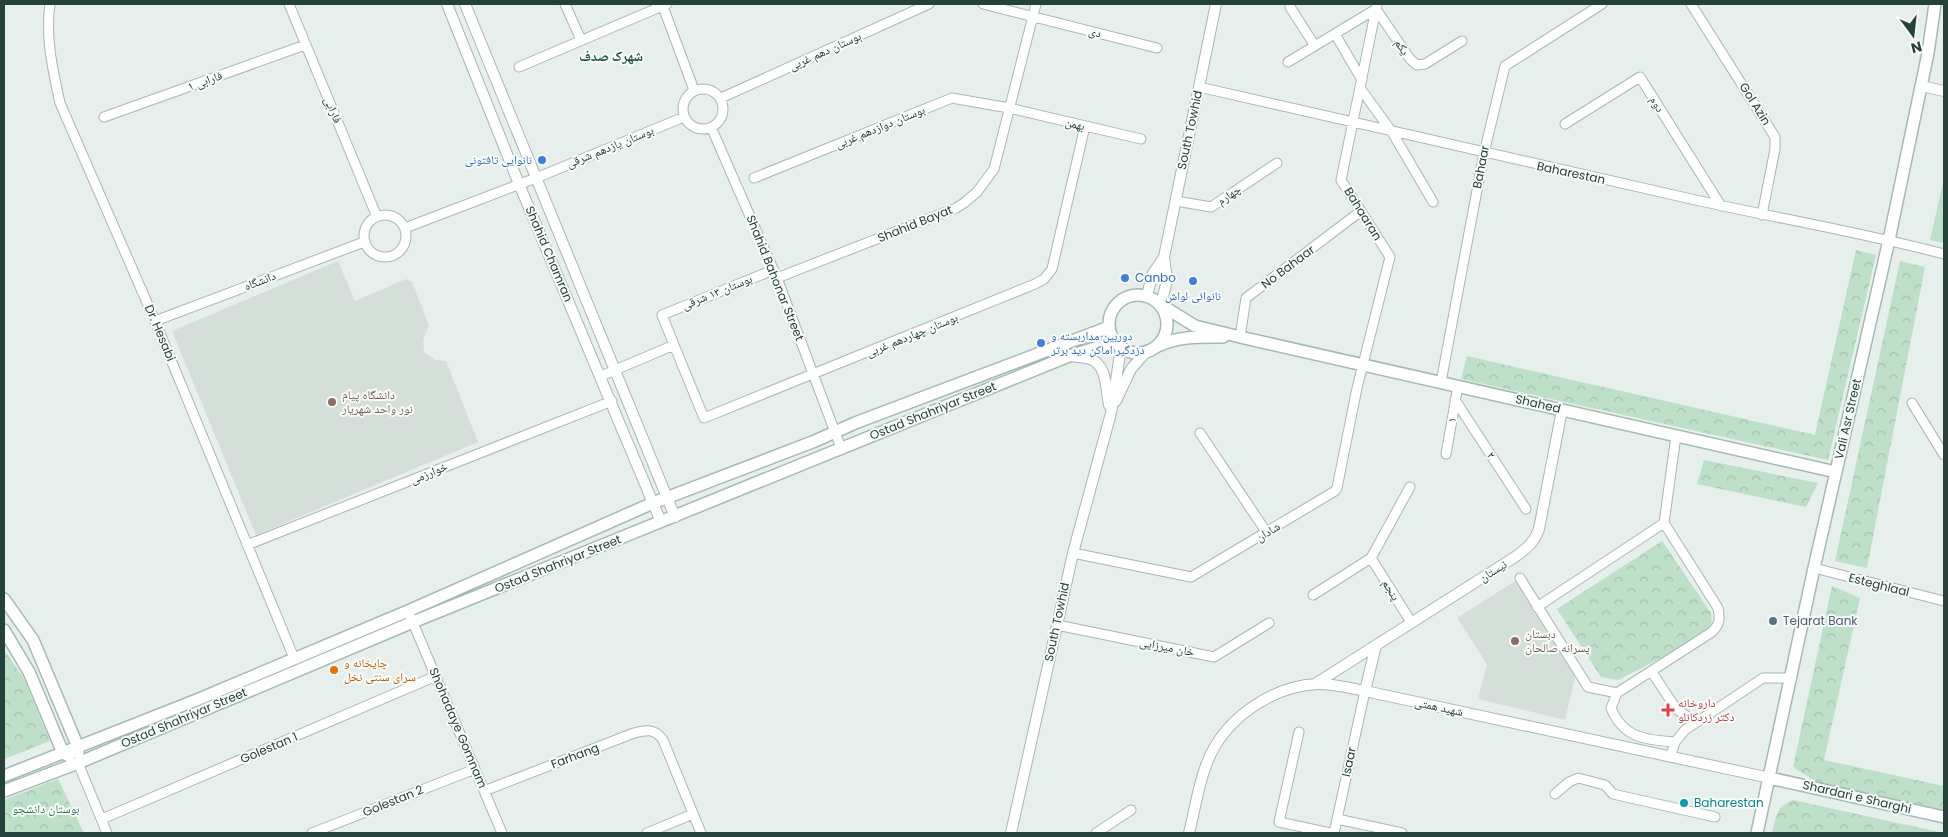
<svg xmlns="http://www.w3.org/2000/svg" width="1948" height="837" viewBox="0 0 1948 837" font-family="Poppins,'Noto Naskh Arabic',sans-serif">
<defs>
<pattern id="park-crowns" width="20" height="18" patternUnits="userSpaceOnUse" patternTransform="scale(1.25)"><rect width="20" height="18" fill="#bfe0c8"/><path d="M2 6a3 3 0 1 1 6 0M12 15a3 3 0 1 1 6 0" fill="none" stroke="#a4c1ad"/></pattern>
</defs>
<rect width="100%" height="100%" fill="#e6efeb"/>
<!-- built -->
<path fill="#d4dfda" d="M338,261l17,40 51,-22 6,3 17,43 -6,15 1,12 12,8 10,1 32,81 -222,93 -84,-204z
M1520,578l57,92 -12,50 -87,-21 9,-35 -30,-46z"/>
<!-- park -->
<path fill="url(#park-crowns)" d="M1856,250l20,5 -48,205 -367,-81 6,-23 348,79z
M1900,261l25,6 -58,301 -32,-7z
M1704,460l114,23 -12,24 -109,-23z
M1662,541l49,72 1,19 -94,48 -17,-3 -44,-68z
M1832,586l28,12 -36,162 120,26v25l-126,-28 -25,-16z
M4,650l19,27 27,64 -46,18z
M58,779l26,54h-80v-33z
M1793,800l151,33h-172c4,-17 4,-26 21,-33z"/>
<!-- pitch -->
<path fill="#bfe0c8" d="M1944,178v65l-14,-3z"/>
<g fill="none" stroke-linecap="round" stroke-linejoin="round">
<!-- minor casing -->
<g stroke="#a8b8b2" stroke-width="11">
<path id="minor" d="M50,4c-5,33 3,67 10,99l95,218 139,337
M289,4l88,213
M565,4l16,36
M662,4l32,86
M983,4l174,44
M1691,4l84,133v12l-13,66
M1290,7l25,39
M1335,34l27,46
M1288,62l88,-53 34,50 7,6 8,-1 37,-23
M519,67l148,-63
M1199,87c167,39 334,77 501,114 82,18 164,32 244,53
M1360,88l32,44 41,70
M683 109a20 20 0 1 1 40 0a20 20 0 1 1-40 0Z
M721,98l208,-94
M104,117l201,-72
M1565,124l75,-47 81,129
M711,127l66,151 64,170
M754,178l198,-80 57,10 132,31
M1176,201l35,6 66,-44
M364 236a21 21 0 1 1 42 0a21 21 0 1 1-42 0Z
M405,228l131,-50 148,-61
M777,278l179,-70 8,-5 13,-11 17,-23 42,-165
M155,321l209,-79
M1240,337l6,-39 115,-87
M674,345l-12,-30 111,-45
M601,376l73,-31 30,73 331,-134 9,-5 8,-10 33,-143
M1441,382l43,-229 21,-87 97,-62
M1455,400l71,109
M1912,403l32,52
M1200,433l67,100
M1446,454l12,-68
M247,545l365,-144
M1073,553l118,24 144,-86 2,-3 20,-100 33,-131 -49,-77 36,-176
M1371,558l40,64
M1814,568l130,33
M1520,578l68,109 29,6
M1313,595l58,-37 39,-71
M1537,607l127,-84
M408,611l94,222
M1057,625l157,32 55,-34
M1651,671l26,39 20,12
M1299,732l-20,90 51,11
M1675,742c-29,-2 -52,-4 -64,-34l6,-15 95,-61c8,-8 8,-13 6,-24l-54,-85 12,-87
M1671,755l4,-13 10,-12 78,-52h29
M78,763l29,70
M484,791l150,-58c12,-3 21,-5 29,7l38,93
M1555,794l14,-12 9,-4 27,7 8,9 102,23
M102,819l334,-143
M1337,819l65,14
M312,833l163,-64
M647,833l46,-19
M1096,833l35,-23
M1334,833l31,-142"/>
</g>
<!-- tertiary casing -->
<g stroke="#a8b8b2" stroke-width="12">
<path id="tertiary" d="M447,4l72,180 142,338
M465,4l210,513
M1921,86l23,5
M1147,296l5,-21 12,-18
M1161,305l6,-25 -3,-23 52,-253
M1070,356c7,1 14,1 20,3 17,5 16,31 19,46
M1116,401l15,-32 14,-16
M1315,684l200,-127c11,-8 19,-14 24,-28l23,-119
M1365,691l11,-46
M1011,833l62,-280 38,-140 10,-65
M1189,833c6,-23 9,-48 18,-70 16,-43 63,-76 109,-79 16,-1 33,4 49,7l405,87"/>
</g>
<!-- secondary casing -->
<g stroke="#a4bbb3" stroke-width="14">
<path id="secondary" d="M1109 324a29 29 0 1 1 58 0a29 29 0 1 1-58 0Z
M1161,305l34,21 45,11 596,135
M1158,346c21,-10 42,-9 65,-9
M4,599l29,41 45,107v6
M4,630l25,42 34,81 6,3
M4,776l195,-77 209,-88 245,-108 162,-62 40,-18 254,-96
M1770,778l174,39
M4,791l74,-28 335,-141 656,-266 46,-14
M1757,833l57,-265 75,-328 39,-187 7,-49"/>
</g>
<!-- minor -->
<use href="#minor" stroke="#fff" stroke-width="9"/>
<!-- tertiary -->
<use href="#tertiary" stroke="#fff" stroke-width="10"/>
<!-- secondary -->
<use href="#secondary" stroke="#fff" stroke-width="11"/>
</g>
<!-- markers -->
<g fill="#3f7fe0" stroke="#f7fbf9" stroke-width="2">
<circle cx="542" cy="160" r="5"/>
<circle cx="1125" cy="278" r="5"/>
<circle cx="1193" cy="281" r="5"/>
<circle cx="1041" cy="343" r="5"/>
</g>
<g fill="#8d6e63" stroke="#f7fbf9" stroke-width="2">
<circle cx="332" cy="402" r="5"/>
<circle cx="1515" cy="641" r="5"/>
</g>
<circle fill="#5c6f8a" stroke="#f7fbf9" stroke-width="2" cx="1773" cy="621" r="5"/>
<circle fill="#e8710a" stroke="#f7fbf9" stroke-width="2" cx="334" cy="670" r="5"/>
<path fill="#e0444e" stroke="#f7fbf9" stroke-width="2" d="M1665.5 702.5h5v5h5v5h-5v5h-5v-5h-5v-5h5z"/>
<circle fill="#0f9aa8" stroke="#f7fbf9" stroke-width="2" cx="1684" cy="803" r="5"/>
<g text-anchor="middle" stroke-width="4" stroke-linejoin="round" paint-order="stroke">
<!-- street labels -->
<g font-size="12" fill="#24423a" stroke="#f7fbf9">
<text transform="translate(1095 32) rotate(14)" y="4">دی</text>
<text transform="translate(1402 47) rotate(57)" y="4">یکم</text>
<text transform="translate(825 51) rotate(-24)" y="4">بوستان دهم غربی</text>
<text transform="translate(205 81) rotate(-20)" y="4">فارابی ۱</text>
<text transform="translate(1657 104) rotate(58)" y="4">دوم</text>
<text transform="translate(1755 104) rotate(58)" y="4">Gol Azin</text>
<text transform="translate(333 110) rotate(67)" y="4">فارابی</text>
<text transform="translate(1075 124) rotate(14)" y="4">بهمن</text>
<text transform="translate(880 127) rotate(-22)" y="4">بوستان دوازدهم غربی</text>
<text transform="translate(1190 130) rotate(-78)" y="4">South Towhid</text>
<text transform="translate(610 147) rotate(-22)" y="4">بوستان یازدهم شرقی</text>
<text transform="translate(1481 167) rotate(-79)" y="4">Bahaar</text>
<text transform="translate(1571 173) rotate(12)" y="4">Baharestan</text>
<text transform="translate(1229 195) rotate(-34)" y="4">چهارم</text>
<text transform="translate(1363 214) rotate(58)" y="4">Bahaaran</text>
<text transform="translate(915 224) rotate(-22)" y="4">Shahid Bayat</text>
<text transform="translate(549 254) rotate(67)" y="4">Shahid Chamran</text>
<text transform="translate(1288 267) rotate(-37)" y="4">No Bahaar</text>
<text transform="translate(775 278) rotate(68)" y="4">Shahid Bahonar Street</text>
<text transform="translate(260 281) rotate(-21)" y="4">دانشگاه</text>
<text transform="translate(717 292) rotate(-22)" y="4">بوستان ۱۳ شرقی</text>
<text transform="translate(160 333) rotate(67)" y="4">Dr. Hesabi</text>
<text transform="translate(912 335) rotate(-22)" y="4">بوستان چهاردهم غربی</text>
<text transform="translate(1538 404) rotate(13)" y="4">Shahed</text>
<text transform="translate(933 411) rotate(-22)" y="4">Ostad Shahriyar Street</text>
<text transform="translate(1848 419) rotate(-77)" y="4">Vali Asr Street</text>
<text transform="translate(1452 420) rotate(-80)" y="4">۱</text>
<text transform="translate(1491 455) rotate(57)" y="4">۲</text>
<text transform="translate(429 473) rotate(-22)" y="4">خوارزمی</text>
<text transform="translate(1268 532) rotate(-31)" y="4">شادان</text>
<text transform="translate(558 564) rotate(-22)" y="4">Ostad Shahriyar Street</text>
<text transform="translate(1493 571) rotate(-32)" y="4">نيستان</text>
<text transform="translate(1879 585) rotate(14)" y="4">Esteghlaal</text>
<text transform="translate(1391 590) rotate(58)" y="4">پنجم</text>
<text transform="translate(1057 622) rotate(-78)" y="4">South Towhid</text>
<text transform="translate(1167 647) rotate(11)" y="4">خان میرزایی</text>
<text transform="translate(1439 707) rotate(12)" y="4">شهید همتی</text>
<text transform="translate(184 718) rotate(-23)" y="4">Ostad Shahriyar Street</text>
<text transform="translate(458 728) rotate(67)" y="4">Shohadaye Gomnam</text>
<text transform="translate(269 748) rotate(-23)" y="4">Golestan 1</text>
<text transform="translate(575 756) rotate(-21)" y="4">Farhang</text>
<text transform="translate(1349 762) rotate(-78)" y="4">Isaar</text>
<text transform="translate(1857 797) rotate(13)" y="4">Shardari e Sharghi</text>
<text transform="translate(393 801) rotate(-22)" y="4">Golestan 2</text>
</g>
<!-- shop labels -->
<g font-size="12" fill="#366cbe" stroke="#f7fbf9" text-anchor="start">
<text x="532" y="164" text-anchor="end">نانوایی تافتونی</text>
<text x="1135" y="282">Canbo</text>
<text x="1193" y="300" text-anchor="middle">نانوائی لواش</text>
<text x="1051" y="340">دوربین مداربسته و<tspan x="1051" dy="14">دزدگیر اماکن دید برتر</tspan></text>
</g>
<!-- education labels -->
<g font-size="12" fill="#785e54" stroke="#f7fbf9" text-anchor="start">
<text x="342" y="399">دانشگاه پیام<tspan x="342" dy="14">نور واحد شهریار</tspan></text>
<text x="1525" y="638">دبستان<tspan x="1525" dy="14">پسرانه صالحان</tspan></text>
</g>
<!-- service labels -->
<g font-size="12" fill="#4e5e75" stroke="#f7fbf9" text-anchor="start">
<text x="1783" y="625">Tejarat Bank</text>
</g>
<!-- food labels -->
<g font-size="12" fill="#c56008" stroke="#f7fbf9" text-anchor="start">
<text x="344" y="667">چایخانه و<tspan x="344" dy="14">سرای سنتی نخل</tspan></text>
</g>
<!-- health labels -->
<g font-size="12" fill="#be3a42" stroke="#f7fbf9" text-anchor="start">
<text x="1678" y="707">داروخانه<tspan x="1678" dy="14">دکتر زردکانلو</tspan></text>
</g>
<!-- culture labels -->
<g font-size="12" fill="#0d838f" stroke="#f7fbf9" text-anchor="start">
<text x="1694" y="807">Baharestan</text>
</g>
<!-- park labels -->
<g font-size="12" fill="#2d7a4b" stroke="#f7fbf9">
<text x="46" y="813">بوستان دانشجو</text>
</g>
<!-- neighbourhood labels -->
<g font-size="14" font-weight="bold" fill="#1f5548" stroke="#f7fbf9">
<text x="611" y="61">شهرک صدف</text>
</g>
</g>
<!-- border -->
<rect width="1948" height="837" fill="none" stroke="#24423a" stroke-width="10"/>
<!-- north arrow -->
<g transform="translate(1913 35) rotate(165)" stroke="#f7fbf9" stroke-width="4" paint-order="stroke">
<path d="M0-4L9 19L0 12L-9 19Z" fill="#24423a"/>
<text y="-8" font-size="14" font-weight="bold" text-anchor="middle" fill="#24423a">N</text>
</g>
</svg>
